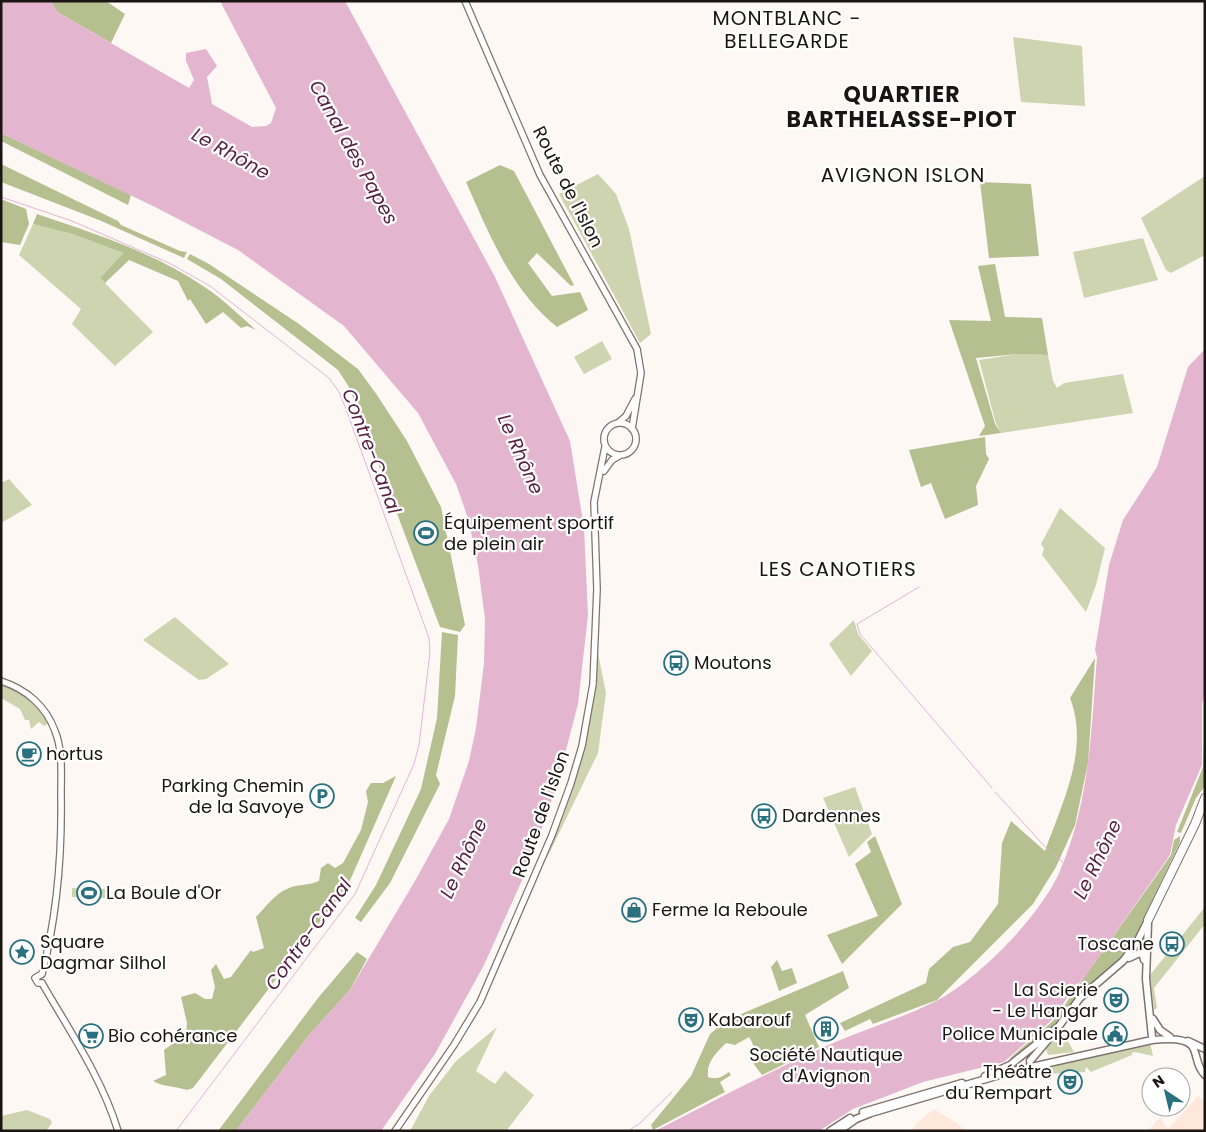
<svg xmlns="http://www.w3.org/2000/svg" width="1206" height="1132" viewBox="0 0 1206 1132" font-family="Poppins,sans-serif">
<rect width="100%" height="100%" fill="#fef8f5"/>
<!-- built -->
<path fill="#fee8dc" d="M1198,1096l7,6v29h-57l12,-14 8,12z
M934,1109l23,14 9,8h-54l6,-9z"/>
<!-- green -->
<path fill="#cdd4af" d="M1013,37l69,9 3,60 -64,-4z
M598,174l18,20 13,35 22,105 -11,9 -81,-149z
M1205,176v79l-34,18 -5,-3 -25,-52z
M33,224l39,10 51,19 -23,25 53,54 -38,34 -43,-42 9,-15 -62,-54z
M1143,238l15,42 -74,18 -11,-46z
M602,341l10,18 -28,15 -10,-17z
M1018,354l30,1 5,26 4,7 7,-5 59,-9 10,39 -132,20 -5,-9 -17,-64z
M9,479l23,26 -31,18v-40z
M1060,508l45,40 -9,37 -10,27 -44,-57 2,-6 -3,-5z
M175,617l54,47 -23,15 -7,1 -56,-40z
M854,620l4,14 14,17 -21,25 -22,-32z
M598,653l8,40 -8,60 -52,107 29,-78 16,-67z
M1,684c20,5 38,22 47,40l-4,2 -5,-4 -8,7 -2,-9h-4l-5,-11 -19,-11z
M855,787l17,47 -23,23 -26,-59z
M72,888l34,1v9l-34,-1z
M1205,907v17l-51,64 3,20 -3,2 -4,-35z
M497,1027l-21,44 19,13 10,-13 29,24 -28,36h-96l19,-35 27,-35z
M1064,1034l10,18 -26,3 -2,-6 2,-4z
M1150,1042l3,14 -18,-4 -3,1v2l-41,17 -5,-5 -1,5 -54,3v-5z
M27,1110l23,9 2,4 -6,8h-45v-15z"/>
<!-- forest -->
<path fill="#b6bf90" d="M51,1h55l19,13 -14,29 -54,-31z
M1,133l130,62 -3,10 -127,-64z
M1,164l117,57 3,4 59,26 7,1 -3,6 -85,-38 -98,-38z
M500,165l14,6 60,114 -3,1 -34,-33 -9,10 24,33 28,-4 8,18 -31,17c-46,-37 -68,-93 -91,-145z
M980,182l51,2 8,72 -50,2z
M1,199l25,10 3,15 -9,21 -19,-3z
M37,214c56,19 116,38 166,72 19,12 36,29 53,44l-9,-4 -6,2 -18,-16 -17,12 -16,-25 -2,2 -10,-20 -49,-21 -24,23 -5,-5 23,-25 -51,-19 -39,-10z
M190,254l19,10 90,60 59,45 19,26 30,46 34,66 24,118 -5,7 -20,-5 -91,-240 -11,-17 -117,-91 -34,-20z
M995,264l10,53 37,1 6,37 -30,-1 -42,4 19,66 6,9 -22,3 6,-10 -36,-106 42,1 -13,-55z
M985,437l1,17 3,5 -13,27 2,19 -33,14 -14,-36 -10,4 -12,-37z
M442,632l16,3 -3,61 -19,79 4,9 -50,99 -29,39 -6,-4 21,-33 45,-96 16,-71z
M1095,658l-7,105 -13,62 -19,42 -23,37 -96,96 -64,24 -3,-5 -25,12 -5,-8 86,-40 3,-14 24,-22 17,-5 28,-38 4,-61 9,-22 34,30c17,-48 45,-102 25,-153z
M1205,713v73l-9,12 -15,35 -4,-1 26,-65z
M396,776l-48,109 -155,203 -6,2c-12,-4 -23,-3 -34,-9l13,-6 -2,-25 22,-16 1,-11 -6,-26 14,-4 10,6h7l3,-12 -4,-17 5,-6 8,15 7,-2 20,-27 2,2 11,-4 -8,-31c11,-11 18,-23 33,-29 9,-4 18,-2 30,-7l2,-13 7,-5 7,5 8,-5 18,-33 7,-28 -2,-11 5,-8h12z
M875,836l27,68 -60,60 -15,-29 51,-19 -23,-52 16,-12 -4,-10z
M1180,836v6l-48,101 -20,24 -33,30 -18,24 -45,36 -7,2 45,-39 117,-165 3,-15z
M357,952l10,7 -17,31 -41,45 -73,96h-18l100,-133z
M777,960l5,11 10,-3 5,15 -18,8 -8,-24z
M843,971l6,17 -44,27 14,32 -57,28 -12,-16c6,-9 4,-14 -1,-22l-14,8 -9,-2c-10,10 -20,19 -18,34 9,3 14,0 21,-5l2,3 -11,7 5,10 -72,38 -2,-5 40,-49 19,-42 17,-14z"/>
<!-- water -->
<path fill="#e4b5cf" d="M1,1h50l6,11 132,76 5,-8 -8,-19v-8l20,-4 11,17 -10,11 5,27 40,23 14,-1 5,-3 5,-15 -56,-107h125l150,276 75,164 14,87 4,87 -10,89 -22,84 -28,79 -44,98 -49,89 -54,77h-145l73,-96 41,-45 65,-109 34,-62 20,-58 7,-33 8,-65 1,-44 -7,-54 -10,-47 -12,-34 -38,-71 -74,-87 -106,-76 -83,-43 -154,-74z
M1205,349v343l-3,12v61l-26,60 -6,30 -86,123 -15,17 -16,24 -49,43 -81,20 -70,27 -34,22h-164c56,-29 112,-58 169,-84 37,-17 77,-28 112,-46 42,-21 106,-87 124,-130 30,-71 31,-138 37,-214l-2,-7 14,-85 14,-45 34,-53 31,-100z"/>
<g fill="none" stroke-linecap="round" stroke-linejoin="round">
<!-- stream -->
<path stroke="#e4b5cf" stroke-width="1" d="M1,197l71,24 97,42 41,23 119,92 10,14 7,17 83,229 1,14 -11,93 -5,19 -59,130 -179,237
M919,587l-62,37 3,10 132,154
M995,792l54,59
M1052,854l11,8
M628,1131l11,-7 33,-32"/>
<!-- secondary casing -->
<g stroke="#80736d" stroke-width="8">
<path id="secondary" d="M465,1l75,174 97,174 4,24 -9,56
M604 439a16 16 0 1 1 32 0a16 16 0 1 1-32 0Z
M618,423l8,-7 9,-17
M604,471l8,-11 7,-4
M1,681c25,8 45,25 54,50 8,20 6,43 6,64 1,60 -4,121 -19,179
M42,974l-7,4 3,5h4
M42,983c27,47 60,95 76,148
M395,1131l59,-86 26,-43 72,-167 19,-52 11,-37 11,-62 4,-95 -3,-87 11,-55"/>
</g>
<!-- primary casing -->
<g stroke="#80736d" stroke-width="9">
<path id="primary" d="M1148,923l-2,56 6,58
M1129,958l13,-6 2,8
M1153,1019l7,11 10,7
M1188,1041l17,8
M1030,1061l22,-26
M985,1076l25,-11 49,-39 21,-28 43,-37 13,-17 12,-24
M863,1112l99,-29
M830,1131l20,-13
M839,1131l17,-12 15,-6 142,-42 139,-31c10,-1 33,-3 40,6 6,8 3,19 13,29"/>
</g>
<!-- highway casing -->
<g stroke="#80736d" stroke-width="10">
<path id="highway" d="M1148,920l47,-96 10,-26"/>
</g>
<!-- secondary -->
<use href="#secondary" stroke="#fff" stroke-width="5.5"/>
<!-- primary -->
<use href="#primary" stroke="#fff" stroke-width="6"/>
<!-- highway -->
<use href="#highway" stroke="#fff" stroke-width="8"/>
</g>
<!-- icons -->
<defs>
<g id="stadium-ring" transform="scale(1.25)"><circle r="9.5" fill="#fff" stroke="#2b707f" stroke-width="1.5"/><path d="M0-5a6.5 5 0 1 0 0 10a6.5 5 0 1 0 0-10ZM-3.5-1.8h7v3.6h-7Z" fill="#2b707f"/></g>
<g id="bus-ring" transform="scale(1.25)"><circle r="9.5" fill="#fff" stroke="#2b707f" stroke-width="1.5"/><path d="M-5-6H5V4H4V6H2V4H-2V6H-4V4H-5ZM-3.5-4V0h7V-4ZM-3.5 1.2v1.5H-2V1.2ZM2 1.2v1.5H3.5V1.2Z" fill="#2b707f"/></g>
<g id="cafe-ring" transform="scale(1.25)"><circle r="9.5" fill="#fff" stroke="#2b707f" stroke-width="1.5"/><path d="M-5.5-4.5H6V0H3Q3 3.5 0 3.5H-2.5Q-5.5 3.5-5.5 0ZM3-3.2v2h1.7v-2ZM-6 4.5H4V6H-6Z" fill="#2b707f"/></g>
<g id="parking-ring" transform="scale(1.25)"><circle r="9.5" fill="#fff" stroke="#2b707f" stroke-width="1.5"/><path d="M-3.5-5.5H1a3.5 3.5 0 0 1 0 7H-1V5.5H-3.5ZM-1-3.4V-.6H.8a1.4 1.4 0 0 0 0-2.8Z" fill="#2b707f"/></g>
<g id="shop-ring" transform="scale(1.25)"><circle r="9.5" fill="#fff" stroke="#2b707f" stroke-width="1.5"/><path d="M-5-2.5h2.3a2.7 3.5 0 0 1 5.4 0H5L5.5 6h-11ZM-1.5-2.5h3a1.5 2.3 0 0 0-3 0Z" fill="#2b707f"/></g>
<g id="sight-ring" transform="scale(1.25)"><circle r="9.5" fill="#fff" stroke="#2b707f" stroke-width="1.5"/><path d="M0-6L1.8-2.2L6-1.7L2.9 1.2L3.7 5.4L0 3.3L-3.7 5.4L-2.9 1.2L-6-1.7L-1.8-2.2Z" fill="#2b707f"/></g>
<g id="theatre-ring" transform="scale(1.25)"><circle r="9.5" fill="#fff" stroke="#2b707f" stroke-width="1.5"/><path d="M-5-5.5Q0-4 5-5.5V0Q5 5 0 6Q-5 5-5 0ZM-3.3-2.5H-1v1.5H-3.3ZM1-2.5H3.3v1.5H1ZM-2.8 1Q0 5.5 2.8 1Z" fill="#2b707f"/></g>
<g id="building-ring" transform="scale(1.25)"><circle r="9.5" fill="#fff" stroke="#2b707f" stroke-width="1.5"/><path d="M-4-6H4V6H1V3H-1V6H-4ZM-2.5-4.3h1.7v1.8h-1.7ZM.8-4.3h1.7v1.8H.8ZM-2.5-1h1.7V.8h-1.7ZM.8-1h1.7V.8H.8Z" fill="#2b707f"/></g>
<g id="civic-ring" transform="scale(1.25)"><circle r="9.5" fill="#fff" stroke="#2b707f" stroke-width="1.5"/><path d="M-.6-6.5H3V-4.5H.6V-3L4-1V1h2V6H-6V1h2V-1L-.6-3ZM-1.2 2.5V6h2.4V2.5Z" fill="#2b707f"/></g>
<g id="supermarket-ring" transform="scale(1.25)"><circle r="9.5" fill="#fff" stroke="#2b707f" stroke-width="1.5"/><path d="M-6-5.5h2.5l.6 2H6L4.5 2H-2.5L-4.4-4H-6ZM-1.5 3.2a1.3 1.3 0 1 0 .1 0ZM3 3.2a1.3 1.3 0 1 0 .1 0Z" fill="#2b707f"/></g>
</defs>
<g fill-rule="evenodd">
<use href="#stadium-ring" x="426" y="533"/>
<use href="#bus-ring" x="676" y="663"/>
<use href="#cafe-ring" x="29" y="754"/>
<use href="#parking-ring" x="322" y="796"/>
<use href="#bus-ring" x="764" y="816"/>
<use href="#stadium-ring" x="89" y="893"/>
<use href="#shop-ring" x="634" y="910"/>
<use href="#bus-ring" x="1172" y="944"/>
<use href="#sight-ring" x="22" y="952"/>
<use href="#theatre-ring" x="1116" y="1000"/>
<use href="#theatre-ring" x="691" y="1020"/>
<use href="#building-ring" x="826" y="1029"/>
<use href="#civic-ring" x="1115" y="1034"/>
<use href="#supermarket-ring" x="91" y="1036"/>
<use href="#theatre-ring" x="1070" y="1082"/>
</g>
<g text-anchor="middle" stroke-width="4.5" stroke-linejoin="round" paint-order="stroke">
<!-- street labels -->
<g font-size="18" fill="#1a1512" stroke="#fff">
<text transform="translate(568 187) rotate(63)" y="6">Route de l'Islon</text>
<text transform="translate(541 814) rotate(-70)" y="6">Route de l'Islon</text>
</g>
<!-- poi labels -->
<g font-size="18" fill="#1a1512" stroke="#fff" text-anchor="start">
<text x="444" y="529">Équipement sportif<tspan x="444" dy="21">de plein air</tspan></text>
<text x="694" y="669">Moutons</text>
<text x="46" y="760">hortus</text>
<text x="304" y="792" text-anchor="end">Parking Chemin<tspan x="304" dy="21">de la Savoye</tspan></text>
<text x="782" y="822">Dardennes</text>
<text x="106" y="899">La Boule d'Or</text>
<text x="652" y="916">Ferme la Reboule</text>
<text x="40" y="948">Square<tspan x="40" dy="21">Dagmar Silhol</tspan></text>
<text x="1154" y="950" text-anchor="end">Toscane</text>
<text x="1098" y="996" text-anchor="end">La Scierie<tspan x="1098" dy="21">- Le Hangar</tspan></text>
<text x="708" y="1026">Kabarouf</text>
<text x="1098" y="1040" text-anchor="end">Police Municipale</text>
<text x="108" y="1042">Bio cohérance</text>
<text x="826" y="1061" text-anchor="middle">Société Nautique<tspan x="826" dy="21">d'Avignon</tspan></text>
<text x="1052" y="1078" text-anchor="end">Théâtre<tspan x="1052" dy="21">du Rempart</tspan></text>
</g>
<!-- water labels -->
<g font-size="19" font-style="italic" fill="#561e42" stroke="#fff">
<text transform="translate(354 152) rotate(61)" y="7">Canal des Papes</text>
<text transform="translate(231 153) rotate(29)" y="7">Le Rhône</text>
<text transform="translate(372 451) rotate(69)" y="7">Contre-Canal</text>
<text transform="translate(521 454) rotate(66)" y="7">Le Rhône</text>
<text transform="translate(463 858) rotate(-65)" y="7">Le Rhône</text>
<text transform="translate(1097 859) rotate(-64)" y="7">Le Rhône</text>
<text transform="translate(308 934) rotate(-54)" y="7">Contre-Canal</text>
</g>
<!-- quarter labels -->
<g font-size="20" letter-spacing="1" fill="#1a1512" stroke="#fff">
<text x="787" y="25">MONTBLANC -<tspan x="787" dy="23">BELLEGARDE</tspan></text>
<text x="903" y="182">AVIGNON ISLON</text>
<text x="838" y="576">LES CANOTIERS</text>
</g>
<!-- district labels -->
<g font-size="22" font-weight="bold" letter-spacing="1" fill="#1a1512" stroke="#fff">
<text x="902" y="102">QUARTIER<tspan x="902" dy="25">BARTHELASSE-PIOT</tspan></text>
</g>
</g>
<!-- border -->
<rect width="1206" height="1132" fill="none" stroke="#1a1512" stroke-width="5"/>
<!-- north arrow -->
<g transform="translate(1166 1092) rotate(325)"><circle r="24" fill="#ffffff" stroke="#a3a1a0"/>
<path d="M0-4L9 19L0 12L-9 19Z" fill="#2b707f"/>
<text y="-8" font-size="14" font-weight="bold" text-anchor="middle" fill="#1a1512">N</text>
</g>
</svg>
